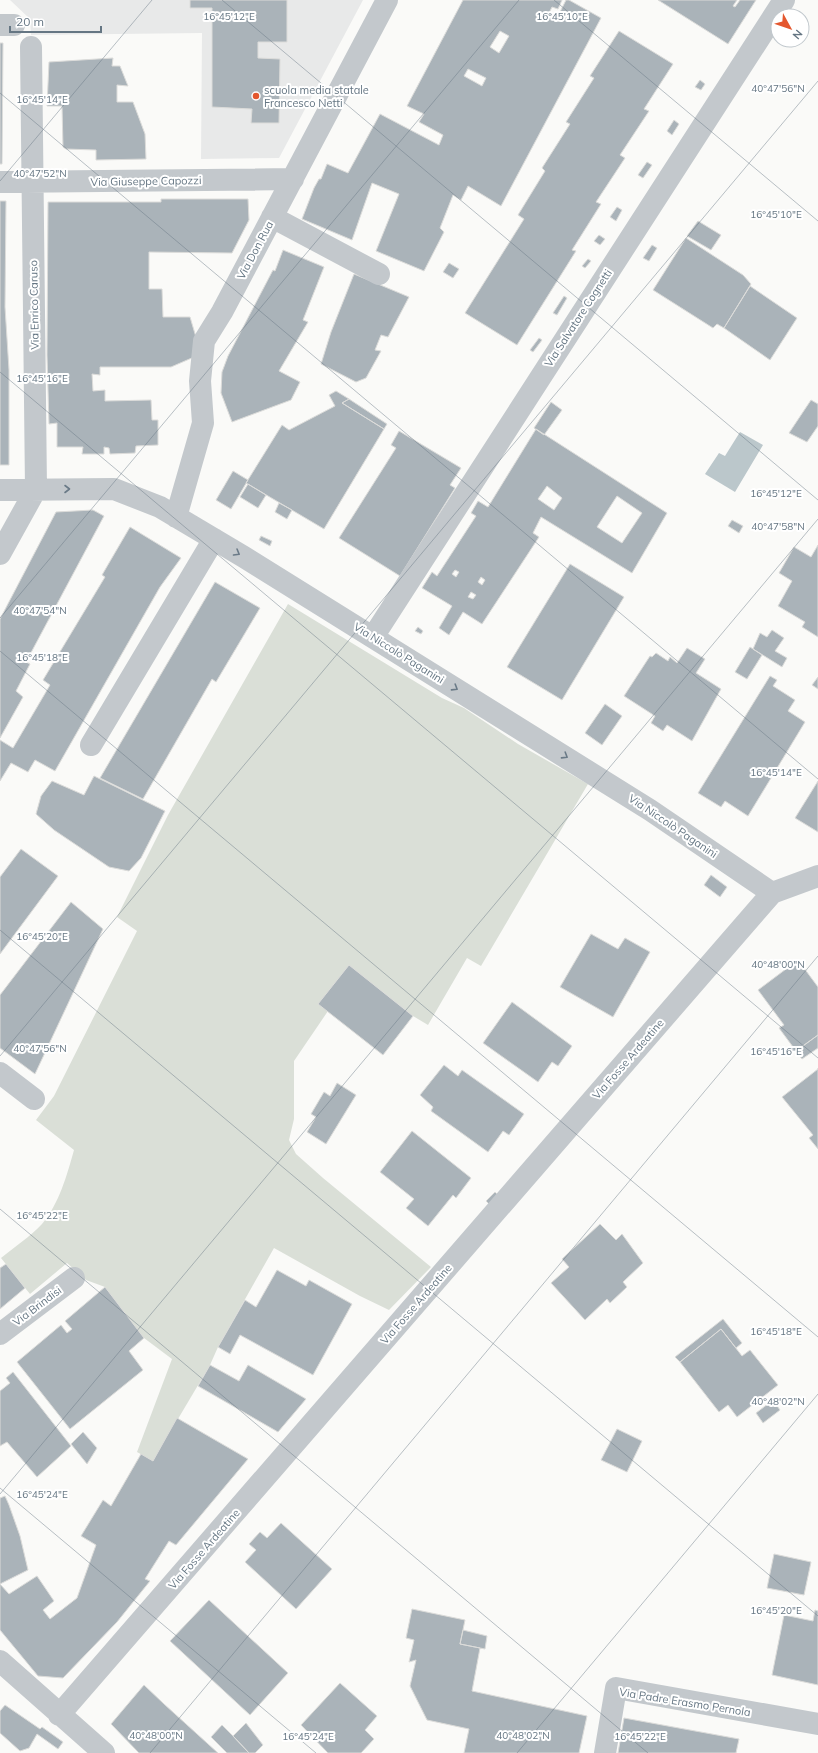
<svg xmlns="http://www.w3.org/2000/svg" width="818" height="1753" viewBox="0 0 818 1753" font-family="Mulish,sans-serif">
<rect width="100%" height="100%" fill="#fafaf8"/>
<!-- built -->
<path fill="#e8e9e9" d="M10,0h353l-84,158 -78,1 1,-126 -171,2 -1,-16z"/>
<!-- green -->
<path fill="#dadfd7" d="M288,604l154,94 22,10 54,36 70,40 -107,182 -14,-8 -39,67 -15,-9 -64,-51 -30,38 9,8 -34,50v58l-5,21 7,14 27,24 108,89 -42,43 -29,-14 -86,-48 -56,99 -8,18 -57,96 -16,-9 35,-93 -28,-21 -39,-51 -19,-7 -19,-17 -37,31 -29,-36c12,-10 30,-22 41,-34 17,-20 25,-49 32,-74l-38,-30 18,-24 83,-165 -20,-14 51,-102z"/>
<!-- water -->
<path fill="#bbc7cb" d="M740,432l23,13 -28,47 -30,-18 14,-21 6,3z"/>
<!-- building -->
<path fill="#aab3b9" stroke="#dcdcda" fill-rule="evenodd" d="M190,0h97v42h-29v16l22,1 -1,64h-28l1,-14 -40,-2v-99h-22z
M463,0h99l-4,9 -6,-2 -3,6 9,3 8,-16h3l32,18 -100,188 -33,-20 -7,14 -8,-5 -13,33 4,4 -20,39 -48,-20 23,-57 -27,-11 -20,57 -50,-21 12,-31 5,-9h2l6,-15 21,9 32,-59 59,31 4,-10 -24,-13 5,-8 -17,-8zM500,31l9,5 -10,17 -9,-6zM468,69l18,9 -4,8 -18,-10z
M658,0h79l-4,6 2,1 5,-7h16l-28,44z
M619,31l54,33 -29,45 5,2 -29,44 5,3 -29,44 5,2 -29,46 4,1 -59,94 -52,-32 59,-94 -6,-4 27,-44 -3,-3 28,-44 -4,-2 28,-44 -4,-2z
M0,43h3l-1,121h-2z
M113,58l-1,8h8l8,20 -11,-1v17h16l12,32 1,25 -50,1v-10l-30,-1 -3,-2 -1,-41h-15l2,-44z
M700,80l5,4 -4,6 -6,-3z
M674,120l5,4 -7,11 -5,-4z
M647,162l5,3 -9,13 -5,-3z
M161,199h87l1,21 -17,33 -83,-1v37h13l1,28h27l11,37 -30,13h-71v8l-8,-1 1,17 12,-1v11l46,-1 1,20h6v25l-22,1 -1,7 -25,1 -1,-6 -5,-1v7h-22l1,-7h-26v-24l-8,1 -2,-69 1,-153h113z
M0,201h6l-1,106 4,63v95h-9z
M617,207l5,3 -6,11 -6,-4z
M698,221l23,14 -10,15 -24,-14z
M599,235l6,4 -5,6 -6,-4z
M686,238l57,37 8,9 -27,44 -7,-4 -4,4 -60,-38z
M652,245l5,3 -8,13 -6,-3z
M283,250l41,17 -21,53 5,2 -29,49 21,11 -9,18 -59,22 -11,-29 1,-21 6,-16 45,-86 2,1z
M588,259l3,2 -6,7 -3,-2z
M449,263l10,6 -6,9 -10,-6z
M354,274l55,23 -21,40 -7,-2 -6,15 6,1 -15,27 -10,4 -35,-18 10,-32z
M750,286l47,32 -27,42 -46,-32z
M564,296l3,2 -10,17 -4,-2z
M539,338l3,2 -9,12 -3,-2z
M336,391l13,8 -7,4 42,26 -60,100 -78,-46 36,-58 7,5 46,-24 -6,-11z
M349,399l38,25 -3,5 -42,-26z
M811,400l7,4v22l-11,16 -18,-9z
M551,402l11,8 -18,25 -10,-7z
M536,429l131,84 -35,60 -91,-56 -8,16 6,4 -57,87 -19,-12 -14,23 -10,-7 13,-22 -30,-18 10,-16 5,4 39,-60 -5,-3 7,-12 10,6zM547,486l15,12 -8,12 -16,-11zM617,496l25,17 -20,30 -25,-16zM455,570l4,2 -3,5 -4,-3zM481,577l4,3 -3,5 -4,-3zM471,592l5,3 -3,4 -5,-2z
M399,431l62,37 -11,17 5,3 -55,88 -61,-38 57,-90 -5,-3z
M233,471l15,9 -17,29 -15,-9z
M248,484l18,11 -8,13 -18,-11z
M279,503l13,7 -5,9 -12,-7z
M93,510l11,6 -78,146 4,2 -14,27 7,6 -23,41v-119l56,-107z
M732,520l11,6 -4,7 -11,-7z
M130,527l51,31 -21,29 -105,184 -20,-11 -7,12 -17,-9 -11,18v-41l13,8 37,-63 -7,-5 62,-103 -3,-2z
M261,536l11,5 -2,5 -11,-6z
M818,545v92l-16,-10 3,-5 -27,-16 14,-25 -13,-8 15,-26 17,10z
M570,564l54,33 -62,103 -55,-33z
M215,582l45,26 -44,74 -4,-3 -69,120 -43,-21z
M418,627l5,4 -2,3 -6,-3z
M772,630l12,8 -9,13 12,7 -5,9 -29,-18 7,-16 7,4z
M750,647l12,8 -15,24 -12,-7z
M687,648l18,11 -9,14 25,16 -29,52 -25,-16 -4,6 -12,-8 4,-7 -31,-20 26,-40 2,1 4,-4 12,8 2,-4 7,6z
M770,676l7,4 -4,6 22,14 -7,11 17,11 -57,94 -23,-15 -4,6 -23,-14z
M818,677v12l-6,-4z
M605,704l17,12 -20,29 -17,-12z
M94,776l71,35 -24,47 -12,13 -20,-4 -55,-37 -18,-16 5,-18 11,-15 32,14z
M818,781v51l-23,-14z
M21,849l37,27 -58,78v-77z
M711,875l16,12 -7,10 -16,-12z
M71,902l32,27 -68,145 -35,-26v-53z
M591,934l27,15 7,-11 25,14 -37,65 -53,-30z
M798,960l20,27v48l-22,16 -17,-23 5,-3 -26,-35z
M349,965l64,51 -30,39 -65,-51z
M512,1002l60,44 -14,20 -6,-4 -14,20 -55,-39z
M818,1035v13l-16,11 -6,-8z
M444,1065l14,11 4,-6 62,44 -15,21 -6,-4 -15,21 -57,-41 2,-4 -13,-12z
M818,1069v-1v81l-9,-11 4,-3 -31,-38z
M337,1083l19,12 -30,49 -19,-12 9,-15 -5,-3 13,-22 6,4z
M412,1131l59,47 -15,20 -3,-3 -25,31 -22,-18 8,-9 -34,-27z
M495,1192l5,5 -8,10 -6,-6z
M600,1224l16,16 6,-6 21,29 -20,19 4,5 -17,16 -3,-4 -22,21 -34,-37 18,-16 -7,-8z
M6,1264l19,24 -25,21v-41z
M277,1270l29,16 3,-6 43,24 -39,71 -73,-40 -10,19 -12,-7 27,-47 11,7z
M105,1287l39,51 -15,13 14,19 -73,59 -53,-67 44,-37 6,8 5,-4 -7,-8z
M723,1319l19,24 -6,5 -15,-19 -41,33 -5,-5z
M721,1329l21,27 8,-6 28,35 -41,32 -9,-12 -9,7 -39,-50z
M210,1365l29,16 9,-16 58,34 -28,33 -80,-46z
M13,1372l58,74 -34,31 -30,-35 -7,4v-55l10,-8 -4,-5z
M773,1400l7,10 -17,13 -7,-10z
M177,1418l71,41 -72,86 -7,-4 -24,38 5,2 -33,41 -54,56 -25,-2 -38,-46v-132l5,-2 4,9 11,31 8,34 -28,14 9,10 28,-18 17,25 -11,9 7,9 27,-21 19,-53 -15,-9 22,-36 8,6 30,-52 12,7z
M617,1429l25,12 -15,31 -26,-12z
M83,1432l14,16 -10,16 -16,-20z
M281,1523l51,46 -36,40 -51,-47 11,-12 -7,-6 11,-12 7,6z
M774,1554l37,8 -7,33 -37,-7z
M209,1600l79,73 -38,42 -80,-74z
M412,1609l53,11 -5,24 20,4 -8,43 115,25 -8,37h-115l5,-24 -42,-9 -17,-34 6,-26 -7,2 5,-22 -8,-2z
M815,1610l3,1v74l-46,-10 12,-60 29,6z
M463,1630l24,6 -2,13 -25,-5z
M340,1683l37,33 -12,14 9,9 -13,14h-33l-27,-28z
M144,1685l20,19 54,49h-79l-28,-29z
M5,1705l35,24 2,-2 21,15 -5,7 -21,-15 -8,14 -9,3 -20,-18v-22z
M624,1718l115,21 -3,14h-118z
M246,1723l17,22 -8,8h-6l-16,-17z
M222,1725l11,11 16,17h-22l-16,-16z"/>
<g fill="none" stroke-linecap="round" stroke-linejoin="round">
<!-- minor -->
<path stroke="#c3c8cc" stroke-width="22" d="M0,25h14
M0,182l293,-3
M272,217l107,57
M0,490l114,-1 46,18 84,50 406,253 122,83
M176,517l27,-94 -3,-42 4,-40 18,-29 165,-312
M0,554l36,-65 -5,-442
M373,637l411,-637
M91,745l123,-206
M0,1073l34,26
M0,1334l74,-56
M0,1661l104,92
M59,1715l713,-822 46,-17
M605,1753l11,-65 202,36"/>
</g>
<!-- one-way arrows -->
<defs><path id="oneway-chevron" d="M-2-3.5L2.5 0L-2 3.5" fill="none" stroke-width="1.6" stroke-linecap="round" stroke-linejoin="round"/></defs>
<g stroke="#6a7a87">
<use href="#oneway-chevron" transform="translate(67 489)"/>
<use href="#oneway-chevron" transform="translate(237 553) rotate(30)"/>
<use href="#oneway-chevron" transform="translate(455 688) rotate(32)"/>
<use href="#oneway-chevron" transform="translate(565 756) rotate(32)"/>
</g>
<!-- ticks -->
<path fill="none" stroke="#657683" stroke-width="1" stroke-opacity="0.45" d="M222,0l596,500M554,0l264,221M0,93l818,686M0,181l152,-181M0,372l818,686M0,618l519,-618M0,651l818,686M0,930l818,686M0,1056l818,-975M0,1209l648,544M0,1488l316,265M0,1494l818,-975M150,1753l668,-797M517,1753l301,-359"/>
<!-- markers -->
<circle fill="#e4572e" stroke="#fff" stroke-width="1.5" cx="256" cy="96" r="4"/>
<g text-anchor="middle" stroke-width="4" stroke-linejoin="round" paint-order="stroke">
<!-- poi labels -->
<g font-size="11" fill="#657683" stroke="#fff" text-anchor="start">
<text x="264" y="94">scuola media statale<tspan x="264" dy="13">Francesco Netti</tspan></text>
</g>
<!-- street labels -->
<g font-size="11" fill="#657683" stroke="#fff">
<text transform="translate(146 181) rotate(-1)" y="4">Via Giuseppe Capozzi</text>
<text transform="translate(255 250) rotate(-62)" y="4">Via Don Rua</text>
<text transform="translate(34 305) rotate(-91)" y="4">Via Enrico Caruso</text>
<text transform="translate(578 318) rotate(-57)" y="4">Via Salvatore Cognetti</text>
<text transform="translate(399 653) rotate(32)" y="4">Via Niccolò Paganini</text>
<text transform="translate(673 826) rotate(34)" y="4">Via Niccolò Paganini</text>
<text transform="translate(628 1059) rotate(-49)" y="4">Via Fosse Ardeatine</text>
<text transform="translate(416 1304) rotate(-49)" y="4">Via Fosse Ardeatine</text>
<text transform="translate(37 1306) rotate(-37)" y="4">Via Brindisi</text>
<text transform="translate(204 1549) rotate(-49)" y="4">Via Fosse Ardeatine</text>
<text transform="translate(685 1702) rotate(9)" y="4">Via Padre Erasmo Pernola</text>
</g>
</g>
<g font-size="10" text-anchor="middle" fill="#657683" stroke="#fff" stroke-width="4" stroke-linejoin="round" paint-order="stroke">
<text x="229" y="20">16°45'12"E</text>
<text x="562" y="20">16°45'10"E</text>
<text x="778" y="92">40°47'56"N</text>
<text x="42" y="103">16°45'14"E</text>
<text x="40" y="177">40°47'52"N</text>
<text x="776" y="218">16°45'10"E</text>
<text x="42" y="382">16°45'16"E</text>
<text x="776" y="497">16°45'12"E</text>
<text x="778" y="530">40°47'58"N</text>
<text x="40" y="614">40°47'54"N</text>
<text x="42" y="661">16°45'18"E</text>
<text x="776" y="776">16°45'14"E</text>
<text x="42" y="940">16°45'20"E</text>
<text x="778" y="968">40°48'00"N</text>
<text x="40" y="1052">40°47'56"N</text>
<text x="776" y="1055">16°45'16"E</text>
<text x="42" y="1219">16°45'22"E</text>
<text x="776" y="1335">16°45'18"E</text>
<text x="778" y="1405">40°48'02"N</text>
<text x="42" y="1498">16°45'24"E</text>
<text x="776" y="1614">16°45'20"E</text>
<text x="156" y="1739">40°48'00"N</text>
<text x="523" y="1739">40°48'02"N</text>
<text x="308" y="1740">16°45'24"E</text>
<text x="640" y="1740">16°45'22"E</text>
</g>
<!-- north arrow -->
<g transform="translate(790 28) rotate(130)"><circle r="19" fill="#ffffff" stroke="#c1c8cd"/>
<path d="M0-3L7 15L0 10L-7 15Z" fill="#e4572e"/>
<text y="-6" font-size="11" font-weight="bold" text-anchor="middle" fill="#657683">N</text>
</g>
<!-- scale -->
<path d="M10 26v6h91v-6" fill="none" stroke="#657683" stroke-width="2"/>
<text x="16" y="26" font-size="12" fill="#657683" stroke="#ffffff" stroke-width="3" paint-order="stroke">20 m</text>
</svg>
